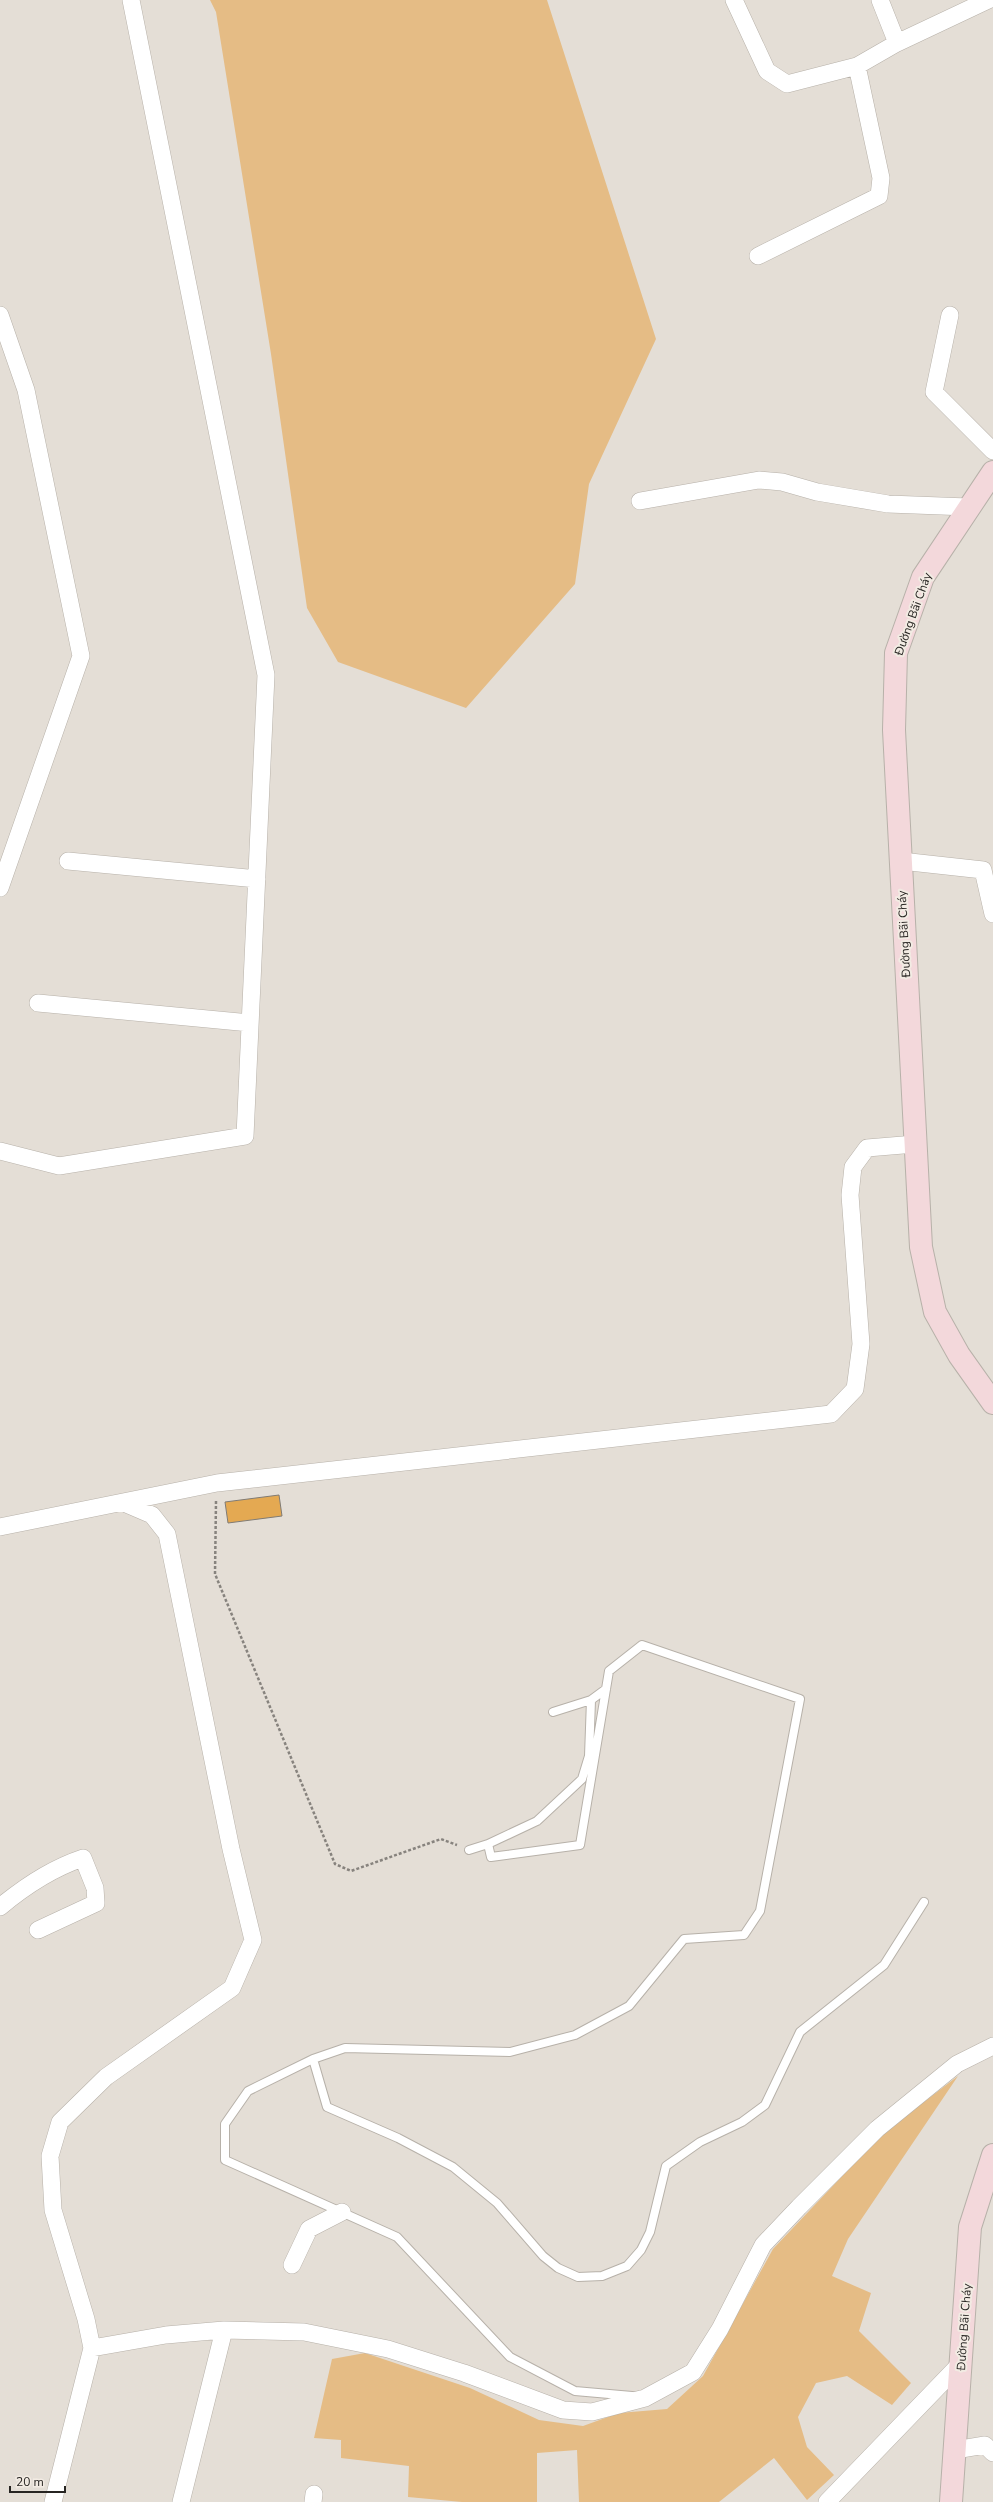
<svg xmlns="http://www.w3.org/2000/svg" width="993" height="2502" viewBox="0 0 993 2502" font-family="'Nunito Sans',sans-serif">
<rect width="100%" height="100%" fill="#e4ded6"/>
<!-- green -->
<path fill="#e5bc85" d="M210,0h337l109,339 -67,145 -14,100 -109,124 -128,-46 -31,-54 -36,-254 -55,-342z
M958,2076l-110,163 -16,37 39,17 -12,38 52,52 -19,22 -45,-29 -31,7 -18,34 9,30 27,28 -27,25 -33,-42 -55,44h-140l-2,-52 -40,3v49h-75l-54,-5 1,-31 -68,-8v-18l-27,-2 18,-79 33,-6 105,35 69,32 44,6 36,-13 48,-4 36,-33 70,-127 110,-116z"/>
<!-- building -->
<path fill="#e4a952" stroke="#807b74" d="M279,1495l3,21 -54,7 -3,-21z"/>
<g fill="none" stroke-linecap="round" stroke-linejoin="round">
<!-- service casing -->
<g stroke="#b7b1a9" stroke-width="10">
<path id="service" d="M591,1700l15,-11
M488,1844l49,-23 45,-42 7,-23 2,-56 -38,12
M469,1850l19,-6 3,13 89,-12 29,-174 33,-26 158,54 -40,212 -16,24 -60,4 -55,67 -54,29 -65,17 -165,-4 -32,11 -65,32 -23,33v36l172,77 113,120 65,34 57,5
M313,2059l14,48 71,31 55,29 44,36 46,53 15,12 20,9 24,-1 25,-10 14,-16 9,-18 16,-66 34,-24 42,-20 23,-17 35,-73 84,-67 40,-63"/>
</g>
<!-- minor casing -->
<g stroke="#b7b1a9" stroke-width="18">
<path id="minor" d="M734,0l33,71 20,13 70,-18 40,-23 91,-43
M880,0l17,43
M758,256l121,-60 2,-18 -24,-112
M0,315l26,75 55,266 -81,232
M950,315l-16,77 59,59
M640,501l119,-21 23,2 35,10 71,12 80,3
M68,861l189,18
M901,861l82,9 10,44
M38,1003l212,20
M0,1151l59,15 186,-30 21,-461 -135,-675
M0,1527l217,-44 614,-69 24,-25 6,-45 -11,-149 3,-28 14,-19 48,-4
M0,1907c24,-20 53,-39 83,-49l12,30 1,15 -58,27
M292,2265l17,-36 33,-17
M92,2348l74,-13 58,-5 80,2 84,17 76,24 99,37 29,2 53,-14 48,-26 27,-43 43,-84 36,-38 78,-78 80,-65 36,-18
M955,2450l30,-5 8,8
M53,2502l39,-154 -6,-29 -33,-109 -3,-54 10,-34 46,-45 126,-89 21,-48 -22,-91 -64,-315 -15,-19 -28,-12
M181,2502l43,-172
M313,2502l1,-8
M827,2502l134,-139"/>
</g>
<!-- secondary casing -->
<g stroke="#b7b1a9" stroke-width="24">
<path id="secondary" d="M993,472l-70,105 -27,76 -2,77 27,517 14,65 24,43 34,48
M951,2502l19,-275 23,-72"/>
</g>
<!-- path -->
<path stroke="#87837e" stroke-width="2.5" stroke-dasharray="3 2" stroke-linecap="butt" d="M216,1501l-1,73 120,290 16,7 90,-32 16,6"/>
<!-- service -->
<use href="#service" stroke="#fff" stroke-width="8"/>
<!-- minor -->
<use href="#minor" stroke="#fff" stroke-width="17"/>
<!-- secondary -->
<use href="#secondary" stroke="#f3d8db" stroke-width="22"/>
</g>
<g text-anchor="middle" stroke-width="4" stroke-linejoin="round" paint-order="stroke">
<!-- street labels -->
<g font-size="12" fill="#272522" stroke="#f2ebe3">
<text transform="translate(913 614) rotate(-70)" y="4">Đường Bãi Cháy</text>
<text transform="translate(904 934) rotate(-93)" y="4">Đường Bãi Cháy</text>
<text transform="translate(964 2327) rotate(-86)" y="4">Đường Bãi Cháy</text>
</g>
</g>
<!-- scale -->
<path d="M10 2486v6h55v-6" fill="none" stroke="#272522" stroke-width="2"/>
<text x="16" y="2486" font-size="12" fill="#272522" stroke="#f2ebe3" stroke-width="3" paint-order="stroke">20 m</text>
</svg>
